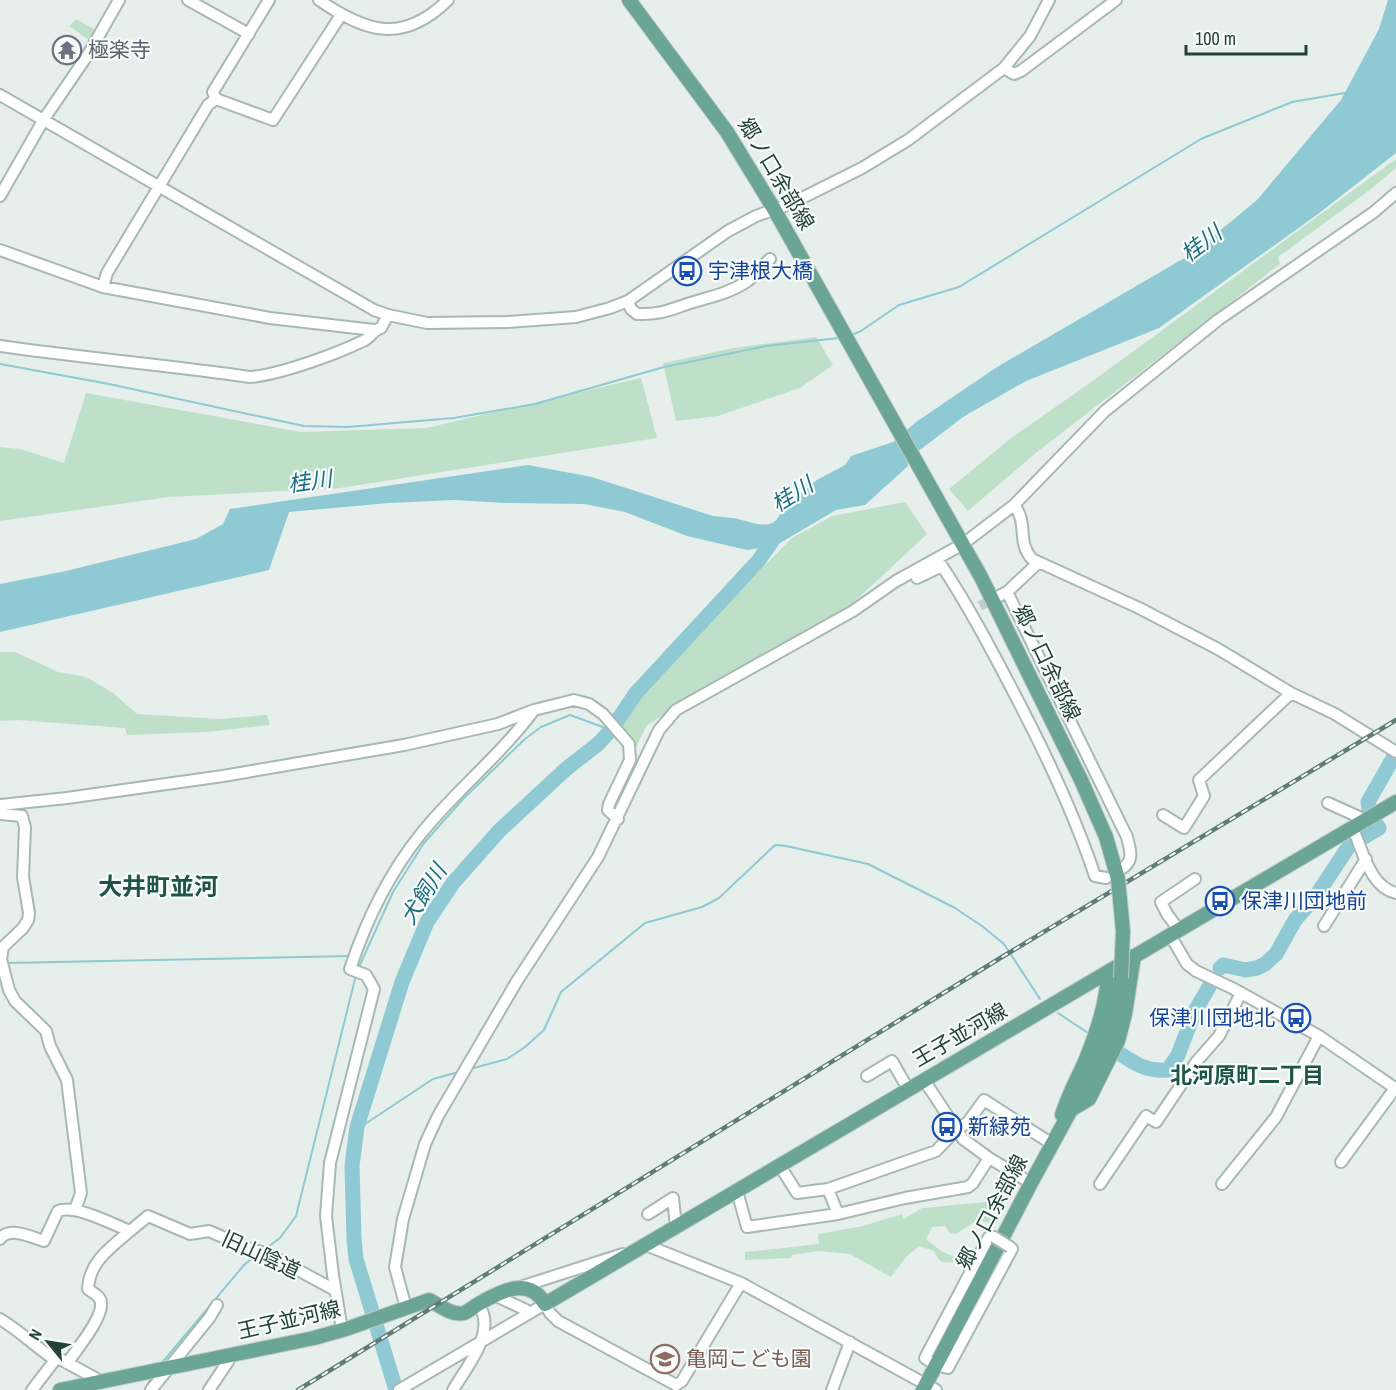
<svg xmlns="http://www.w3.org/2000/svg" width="1396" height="1390" viewBox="0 0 1396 1390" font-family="'Archivo Narrow','Noto Sans JP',sans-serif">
<rect width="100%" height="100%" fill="#e6efeb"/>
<!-- green -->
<path fill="#bfe0c8" d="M76,19l23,13 -6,11 -24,-17z
M70,48l8,8 -7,9 -9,-4z
M1396,159v9l-25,21 -93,68 2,7 -243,188 -69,59 -19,-22 61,-50 84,-59z
M816,337l17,28 -33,23 -82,28 -42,5 -13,-58 71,-15z
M641,378l16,60 -317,50 -171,9 -169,24v-74l20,2 44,14 22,-70 215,39 125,-4z
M905,502l22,32 -75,70 -205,121 -12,24 -13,-23 10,-21 70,-76 90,-91 40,-22z
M0,652h15l43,20 24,4 11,5 20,12 24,21 82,5 48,-4 3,10 -63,7 -80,3 -2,-7 -107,-8 -18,1z
M997,1201l2,20 -6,3 -15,-4 -22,14 -6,-1 -5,-7 -13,1 -6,12 15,12 14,6 2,5c-13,1 -18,2 -23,-11l-15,-5 -13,11 -15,20 -41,-23 -32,-3 -26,4 -1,3 -46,2v-8l74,-8 -1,-10 45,-8 39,-12 2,5 18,-11z"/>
<!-- water -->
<path fill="#8ec9d4" d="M1388,0h8v153l-78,61 -159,114 -133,53 -63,36 -55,42v7l-43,39 -29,5 -61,36 -28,4 -60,-14 -62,-24 -41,-8 -79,-1 -51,-3 -65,3 -100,9 -20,58 -269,62v-48l66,-13 130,-32 27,-15 7,-15 298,-44 64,12 121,39c7,1 13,1 19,2 17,2 43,18 49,-8l36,-30 28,-15 6,-9 42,-14 23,-20 81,-55 196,-114 64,-53 84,-100 38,-71z"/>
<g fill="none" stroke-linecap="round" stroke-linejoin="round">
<!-- stream -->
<path stroke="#8ec9d4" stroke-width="2" d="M851,335l10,-4 38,-26 60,-18 242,-148 91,-37 53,-9
M0,364l109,20 195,42 44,1 106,-9 81,-14 129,-37 102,-21 73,-8
M6,963l345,-7
M359,967l34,-75 31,-49 39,-44 62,-60 16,-12 29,-12 41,15
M1058,1013l30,20
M470,1069l37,-10 18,-12 19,-17 17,-38 84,-69 57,-16 17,-9 56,-53 11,1 82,18 87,44 27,18 22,18 36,55
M357,1127l5,-1 71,-47 26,-7
M265,1249l15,-11 16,-22 60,-241
M161,1364l83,-99 14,-11
M145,1390l7,-14"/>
<!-- river -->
<path stroke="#8ec9d4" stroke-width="15" d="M1364,837l15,-9 -9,-14 -2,-12 28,-49
M1220,968l3,-3 23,5 11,-2 8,-4 11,-10 19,-34 21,-24 35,-53
M1119,1053c16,11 29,19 49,17l10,-15 17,-44 14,-24
M396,1390l-40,-131 -2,-21 -2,-72 5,-39 45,-145 25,-60 26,-39 46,-52 67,-62 32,-25 13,-14 25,-37 123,-133 20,-29"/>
<!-- minor-tunnel -->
<path stroke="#bfccc8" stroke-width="10" stroke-dasharray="10 5" stroke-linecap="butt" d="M980,606l18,-10"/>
<!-- minor casing -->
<g stroke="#a8b8b2" stroke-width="14">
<path id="minor" d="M188,0l61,34
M319,0c48,33 84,44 129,0
M1004,68l10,6 7,-3 95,-71
M0,95l374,215 14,5 39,8 80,-1 69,-5 34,-9 18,-7 100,-70 28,-15 34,-12 72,-36 46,-28 96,-72 26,-32 19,-36
M216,99l57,21 68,-105
M216,99l-3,-7 56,-92
M0,196l44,-77 45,-66 30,-53
M0,250l103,37 167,31 104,12
M103,287l4,-14 101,-168 8,-6
M628,301l3,8 6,5c28,1 35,-6 60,-13 17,-5 34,-9 49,-19 9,-6 17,-16 24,-23
M0,346c83,12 167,19 250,31 29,-2 86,-23 113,-36 8,-3 9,-11 18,-13l7,-13
M1014,505c15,19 2,36 18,54l107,49 79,41 73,44 44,21 61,38
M917,578l25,-12c27,41 49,83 72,127 31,59 60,120 81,183l11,2
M1007,592l120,245c3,13 8,24 -6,32
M999,596l8,-4 31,-29
M1328,803l31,14 2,7
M0,805l67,-7 156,-22 181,-31 94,-21 36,-14 40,-10 15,4 14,10 26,30 1,16 -21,44 -1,6 10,9
M0,814l22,2 3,11 -2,50 6,36 -1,7 -5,8 -20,19 -2,12 8,31 6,11 31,30 4,15 17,34 14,113 -6,17
M1163,815l21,13 20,-32 -5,-16 92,-87
M1353,829c10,22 17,58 43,64
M1324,926l42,-67
M1179,930l-12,-16 -6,-12 34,-23
M1170,935l17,29 9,7 36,17 87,48 76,52
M867,1076l25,-15 16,28
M924,1080l39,59 26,19 42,25
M1341,1162l55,-75
M780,1166l17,27 31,-4 10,25 67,-16 63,-11 5,-4 16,-25
M1100,1184l46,-68 10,6 41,-61 22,-25 22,-43
M1222,1184l54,-67 43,-81
M828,1189l108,-38 20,-21 12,-8 16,-22 68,44
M737,1191l10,36 91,-13
M648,1214l25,-16 3,29
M994,1237h-5l-64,121 11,7 12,3 64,-119 -2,-2
M0,1239c9,-13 31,-2 44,2l14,-30c17,-7 54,13 72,20l18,-15 42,18 19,-3 41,18 18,5 67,36
M646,1245l95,38 195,107
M517,1288l106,-34
M494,1295l32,15
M406,1308l-11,-41 8,-48 22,-75 13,-28 79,-135 81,-124 61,-127 17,-20 177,-99 43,-30 67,-37 51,-39 91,-94 113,-91 156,-108 22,-19
M0,1319c20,12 36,28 55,41
M342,1330l-9,-55 -7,-59 4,-53 44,-174 -8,-14 -16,-6c16,-48 38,-94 70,-134 35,-44 80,-79 114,-125
M68,1362c9,-13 35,-44 33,-59 0,-7 -8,-10 -13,-14 1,-27 23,-42 42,-58
M32,1390l23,-30 5,-1 35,19 3,5
M151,1390l59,-73 7,-12
M209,1390l20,-30 1,-5
M399,1390l146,-86 5,9 8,8 118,64 6,-4 59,-98
M453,1390c14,-24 45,-59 25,-86
M832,1390l18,-48"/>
</g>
<!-- major casing -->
<g stroke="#c2cac8" stroke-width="16">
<path id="major" d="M629,0l98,132 47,77 207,368 100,203 25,57 12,42
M1074,1108l15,-9 29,-58 7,-27 9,-58
M1062,1115c6,-20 16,-37 24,-56 11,-27 21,-57 22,-86
M60,1390l254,-52 32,-9 83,-29c10,5 23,16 35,13 5,-2 11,-7 16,-10 21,-12 49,-27 65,1l851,-502
M923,1390l108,-207 70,-128 10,-26 10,-51"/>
</g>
<!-- minor -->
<use href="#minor" stroke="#fff" stroke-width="10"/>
<!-- major -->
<use href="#major" stroke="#6aa596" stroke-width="14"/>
<!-- rail casing -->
<g stroke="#5f7d75" stroke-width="4.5">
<path id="rail" d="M298,1390l704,-433 394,-237"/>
</g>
<!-- rail -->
<use href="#rail" stroke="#f7fbf9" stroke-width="2" stroke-dasharray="7" stroke-linecap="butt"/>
<!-- minor-bridge casing -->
<g stroke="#a8b8b2" stroke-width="14" stroke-linecap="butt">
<path id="minor-bridge" d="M994,1237l16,10"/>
</g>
<!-- major-bridge casing -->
<g stroke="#c2cac8" stroke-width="16" stroke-linecap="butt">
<path id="major-bridge" d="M1118,879l5,52 -2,47"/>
</g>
<!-- minor-bridge -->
<use href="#minor-bridge" stroke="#fff" stroke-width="10"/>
<!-- major-bridge -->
<use href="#major-bridge" stroke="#6aa596" stroke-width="14"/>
</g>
<!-- icons -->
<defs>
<g id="temple-ring" transform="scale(1.5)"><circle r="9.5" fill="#f7fbf9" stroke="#6b7280" stroke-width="1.5"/><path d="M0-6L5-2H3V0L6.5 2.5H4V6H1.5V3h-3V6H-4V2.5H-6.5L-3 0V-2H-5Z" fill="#6b7280"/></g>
<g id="bus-ring" transform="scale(1.5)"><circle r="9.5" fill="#f7fbf9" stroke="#1a4fb4" stroke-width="1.5"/><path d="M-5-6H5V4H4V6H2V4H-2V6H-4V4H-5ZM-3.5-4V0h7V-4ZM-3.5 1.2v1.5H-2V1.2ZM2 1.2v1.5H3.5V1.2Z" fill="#1a4fb4"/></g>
<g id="school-ring" transform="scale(1.5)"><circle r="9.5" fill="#f7fbf9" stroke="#8d6e63" stroke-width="1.5"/><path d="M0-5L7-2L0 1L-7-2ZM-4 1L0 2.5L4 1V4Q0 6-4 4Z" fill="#8d6e63"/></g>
</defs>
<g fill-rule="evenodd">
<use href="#temple-ring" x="67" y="50"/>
<use href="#bus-ring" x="687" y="271"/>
<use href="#bus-ring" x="1220" y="901"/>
<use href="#bus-ring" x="1296" y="1018"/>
<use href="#bus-ring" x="947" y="1127"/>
<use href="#school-ring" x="665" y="1359"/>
</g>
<g text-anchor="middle" stroke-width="4.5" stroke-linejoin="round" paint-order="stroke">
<!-- worship labels -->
<g font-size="21" fill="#5b616d" stroke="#f7fbf9" text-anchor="start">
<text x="88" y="57">極楽寺</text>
</g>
<!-- street labels -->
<g font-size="21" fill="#24423a" stroke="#f7fbf9">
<text transform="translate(776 174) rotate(59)" y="7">郷ノ口余部線</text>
<text transform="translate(1047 663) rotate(64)" y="7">郷ノ口余部線</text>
<text transform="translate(960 1035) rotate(-30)" y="7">王子並河線</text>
<text transform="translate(992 1212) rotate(-62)" y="7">郷ノ口余部線</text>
<text transform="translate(261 1255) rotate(25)" y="7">旧山陰道</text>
<text transform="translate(289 1320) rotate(-13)" y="7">王子並河線</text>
</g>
<!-- transit labels -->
<g font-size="21" fill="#164399" stroke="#f7fbf9" text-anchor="start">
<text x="708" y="278">宇津根大橋</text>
<text x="1241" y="908">保津川団地前</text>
<text x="1275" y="1025" text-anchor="end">保津川団地北</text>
<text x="968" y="1134">新緑苑</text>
</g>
<!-- education labels -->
<g font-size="21" fill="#785e54" stroke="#f7fbf9" text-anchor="start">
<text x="686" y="1366">亀岡こども園</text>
</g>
<!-- water labels -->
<g font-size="22" font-style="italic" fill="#1c6f80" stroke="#f7fbf9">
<text transform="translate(1201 243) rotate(-37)" y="8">桂川</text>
<text transform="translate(310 481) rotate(-8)" y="8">桂川</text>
<text transform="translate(792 494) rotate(-32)" y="8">桂川</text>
<text transform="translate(423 894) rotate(-58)" y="8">犬飼川</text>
</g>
<!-- neighbourhood labels -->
<g font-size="22" font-weight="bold" fill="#1f5548" stroke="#f7fbf9">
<text x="1247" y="1083">北河原町二丁目</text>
</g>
<!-- quarter labels -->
<g font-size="24" font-weight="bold" fill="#1f5548" stroke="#f7fbf9">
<text x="158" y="895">大井町並河</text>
</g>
</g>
<!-- north arrow -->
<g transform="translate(48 1342) rotate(300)" stroke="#f7fbf9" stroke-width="4.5" paint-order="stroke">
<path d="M0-4.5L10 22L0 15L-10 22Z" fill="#24423a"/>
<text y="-9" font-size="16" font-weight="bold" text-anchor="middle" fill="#24423a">N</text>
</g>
<!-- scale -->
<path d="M1186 45v9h120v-9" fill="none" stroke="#24423a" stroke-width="3"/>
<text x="1195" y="45" font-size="18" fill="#24423a" stroke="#f7fbf9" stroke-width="4.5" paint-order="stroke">100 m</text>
</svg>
